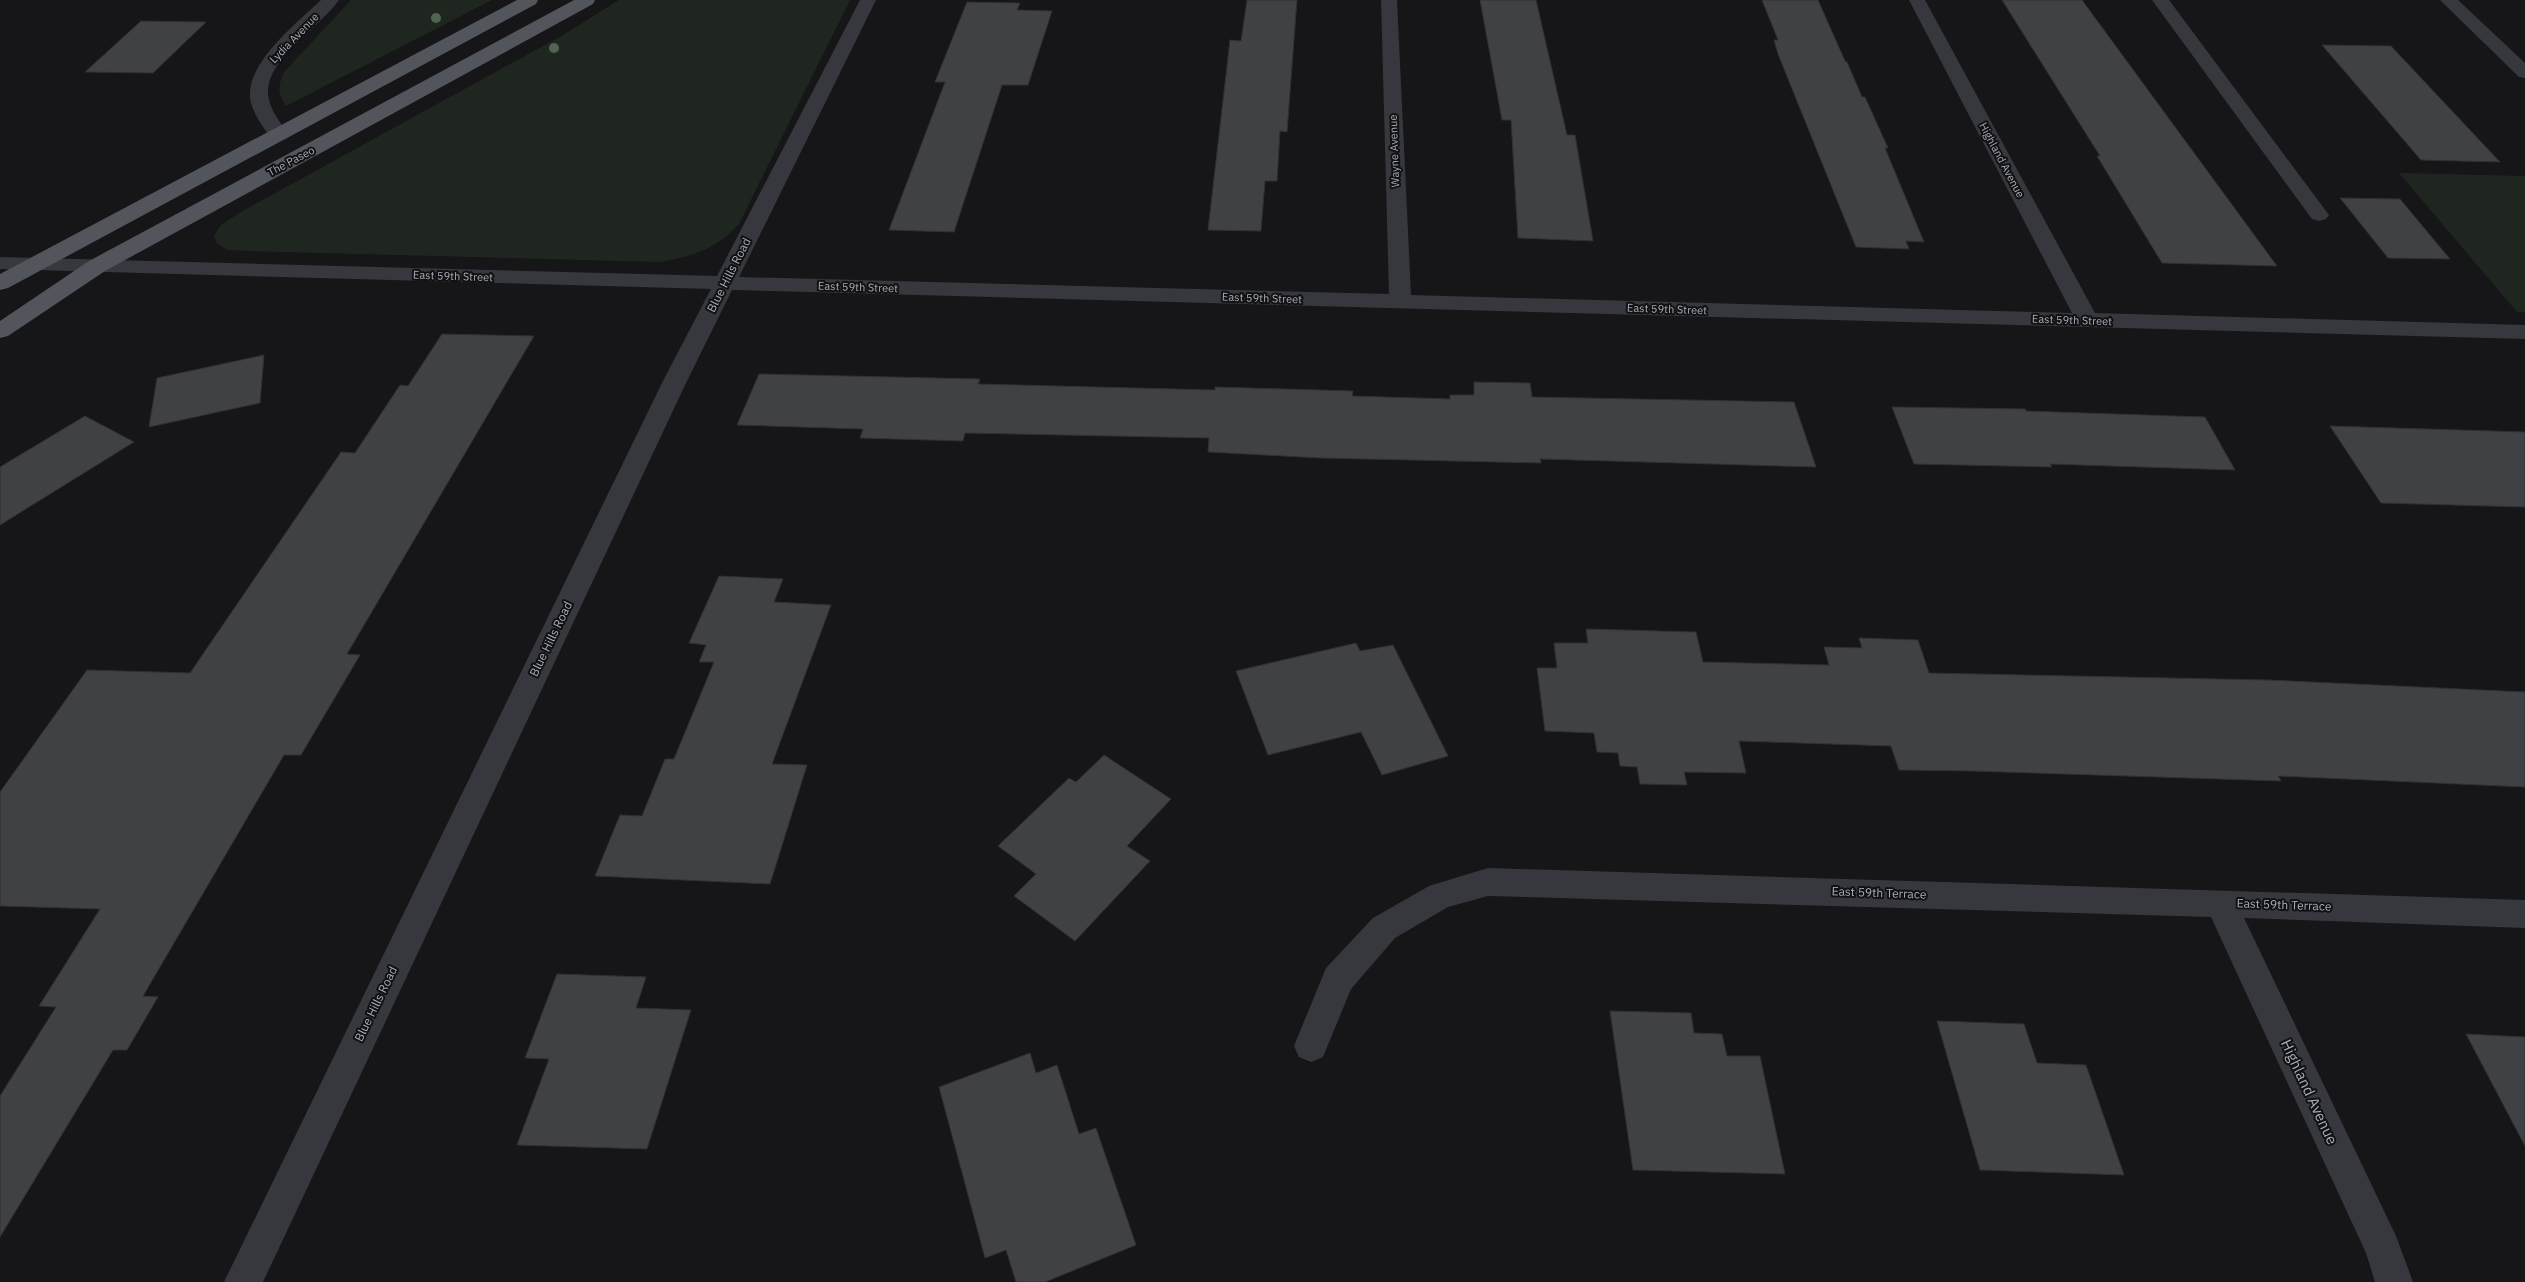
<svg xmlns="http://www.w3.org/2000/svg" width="2525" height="1282" viewBox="0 0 2525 1282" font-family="'IBM Plex Sans',sans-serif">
<rect width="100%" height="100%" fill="#161618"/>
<!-- green -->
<path fill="#1e261f" d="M351,0h141l-206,106c-9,-13 -8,-21 -2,-34z
M619,0h231l-111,224c-22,25 -48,33 -80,38l-411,-11 -20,-1 -11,-6 -3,-8 7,-11 18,-12 324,-178z
M2399,173l126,3v136h-8z"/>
<!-- building -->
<path fill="#404145" stroke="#303034" d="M1247,0h50l-10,132 -7,-1 -3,50h-12l-4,50 -53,-1 22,-190 11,1z
M1480,0h56l31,135h8l18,106 -75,-3 -7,-118h-9z
M1762,0h56l27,61 2,1 15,35h3l23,51h-3l39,94 -18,-1 3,8 -53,-2 -78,-193 -4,-14h4z
M2002,0h80l195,266 -115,-3 -65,-107h3z
M967,2l53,1 -3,7 35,1 -24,74h-26l-48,147 -65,-2 56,-148h-10z
M141,21l65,1 -53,51 -68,-1z
M2322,45l69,1 109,116 -79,-2z
M2340,198l60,1 50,60 -62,-1z
M442,334l92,2 -187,318 13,1 -59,100h-17l-141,241 15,1 -31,53h-14l-113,187v-141l56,-89 -17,-1 61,-97 -100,-3v-114l87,-122 103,3 151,-221 14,1 45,-68 8,1z
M264,355l-4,48 -111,24 8,-49z
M759,374l221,5 -2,5 237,6v-3l138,4 -1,5 98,3v-4h24v-13l56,1 2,14 262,5 22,65 -276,-8 1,4 -220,-5 -113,-6 1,-14 -244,-5 -2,8 -103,-3 3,-9 -126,-4z
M1892,407l133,2 1,2 179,6 30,53 -185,-6 2,3 -138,-3z
M85,416l49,26 -134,83v-58z
M2330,426l195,6v75l-144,-4z
M719,576l64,3 -9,23 57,3 -59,159 35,1 -37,119 -175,-8 25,-61 22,1 23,-57h9l40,-97h-15l7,-17 -17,-2z
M1586,629l110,3 7,30 126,3 -5,-18 38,1 -3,-10 59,2 11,33 339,7 257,12v95l-247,-11 3,5 -309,-10 -73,-1 -8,-24 -152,-5 7,32 -62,-1 3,13 -47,-1 -3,-17 -17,-1 -2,-13 -21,-1 -3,-19 -49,-2 -8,-63h20l-3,-25h34z
M1356,643l4,8 33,-6 55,111 -66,19 -21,-43 -93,23 -32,-84z
M1104,755l67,44 -44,47 23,15 -75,80 -61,-45 22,-22 -38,-28 71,-68 7,4z
M557,974l89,3 -10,31 55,2 -44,139 -130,-4 32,-86 -24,-1z
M1610,1011l81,2 3,20 28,1 5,22h33l25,118 -152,-4z
M1937,1021l87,3 13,39 49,2 38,110 -144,-5z
M2466,1034l59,3v109z
M1030,1053l6,20 21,-8 22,69 17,-6 40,117 -91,37h-29l-10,-32 -21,8 -46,-171z"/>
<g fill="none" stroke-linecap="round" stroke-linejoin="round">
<!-- minor -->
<path fill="#37383d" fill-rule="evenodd" d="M321,0h18c-18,27 -80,62 -70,100 3,13 12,23 19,34l-3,4h-14c-8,-11 -20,-27 -21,-41 -3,-35 48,-75 71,-97z
M860,0h16l-137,277 650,17 -8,-294h16l14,295 661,18 -163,-313h16l170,313 430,12v14l-1793,-49 -46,93 -423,899h-39l438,-899 49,-94 -711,-20v-12l717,19z
M2152,0h17l157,211 3,4 -3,4 -7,2 -7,-2z
M2440,0h18l67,63v15l-6,-1z
M1488,868l1037,32v28l-281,-10 152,318 17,46h-38l-9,-29 -155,-336 -723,-21 -40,11 -53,31 -44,51 -28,68 -12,5 -12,-5 -5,-11 32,-78 47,-50 56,-32z"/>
<!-- major -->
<path fill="#53555c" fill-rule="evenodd" d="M517,0h21l-2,4 -528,284 -8,2v-16z
M574,0h21l-2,4 -488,267 -97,65 -8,2v-17l89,-60z"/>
</g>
<!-- trees -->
<g fill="#506452">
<circle cx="436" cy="18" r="5"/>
<circle cx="554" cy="48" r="5"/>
</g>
<g text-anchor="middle" stroke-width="4" stroke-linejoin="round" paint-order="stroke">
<!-- far-street labels -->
<g font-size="11" fill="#a8adb8" stroke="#111113">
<text transform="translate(294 38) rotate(-46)" y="4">Lydia Avenue</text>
<text transform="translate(1394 151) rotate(-92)" y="4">Wayne Avenue</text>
<text transform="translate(2002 160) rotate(62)" y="4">Highland Avenue</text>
<text transform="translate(291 161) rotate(-28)" y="4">The Paseo</text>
<text transform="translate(453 276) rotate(2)" y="4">East 59th Street</text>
<text transform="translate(858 287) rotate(2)" y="4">East 59th Street</text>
<text transform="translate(1262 298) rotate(2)" y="4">East 59th Street</text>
<text transform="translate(1667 309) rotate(2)" y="4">East 59th Street</text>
<text transform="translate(2072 320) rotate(2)" y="4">East 59th Street</text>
</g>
<!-- street labels -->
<g font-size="12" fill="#a8adb8" stroke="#111113">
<text transform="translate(729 275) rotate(-63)" y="4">Blue Hills Road</text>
<text transform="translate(551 639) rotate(-64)" y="4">Blue Hills Road</text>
<text transform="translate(1879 893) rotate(2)" y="4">East 59th Terrace</text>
<text transform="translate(2284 905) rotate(2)" y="4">East 59th Terrace</text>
<text transform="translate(376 1004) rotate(-64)" y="4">Blue Hills Road</text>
</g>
<!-- near-street labels -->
<g font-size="15" fill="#a8adb8" stroke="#111113">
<text transform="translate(2309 1092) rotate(65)" y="5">Highland Avenue</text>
</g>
</g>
</svg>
